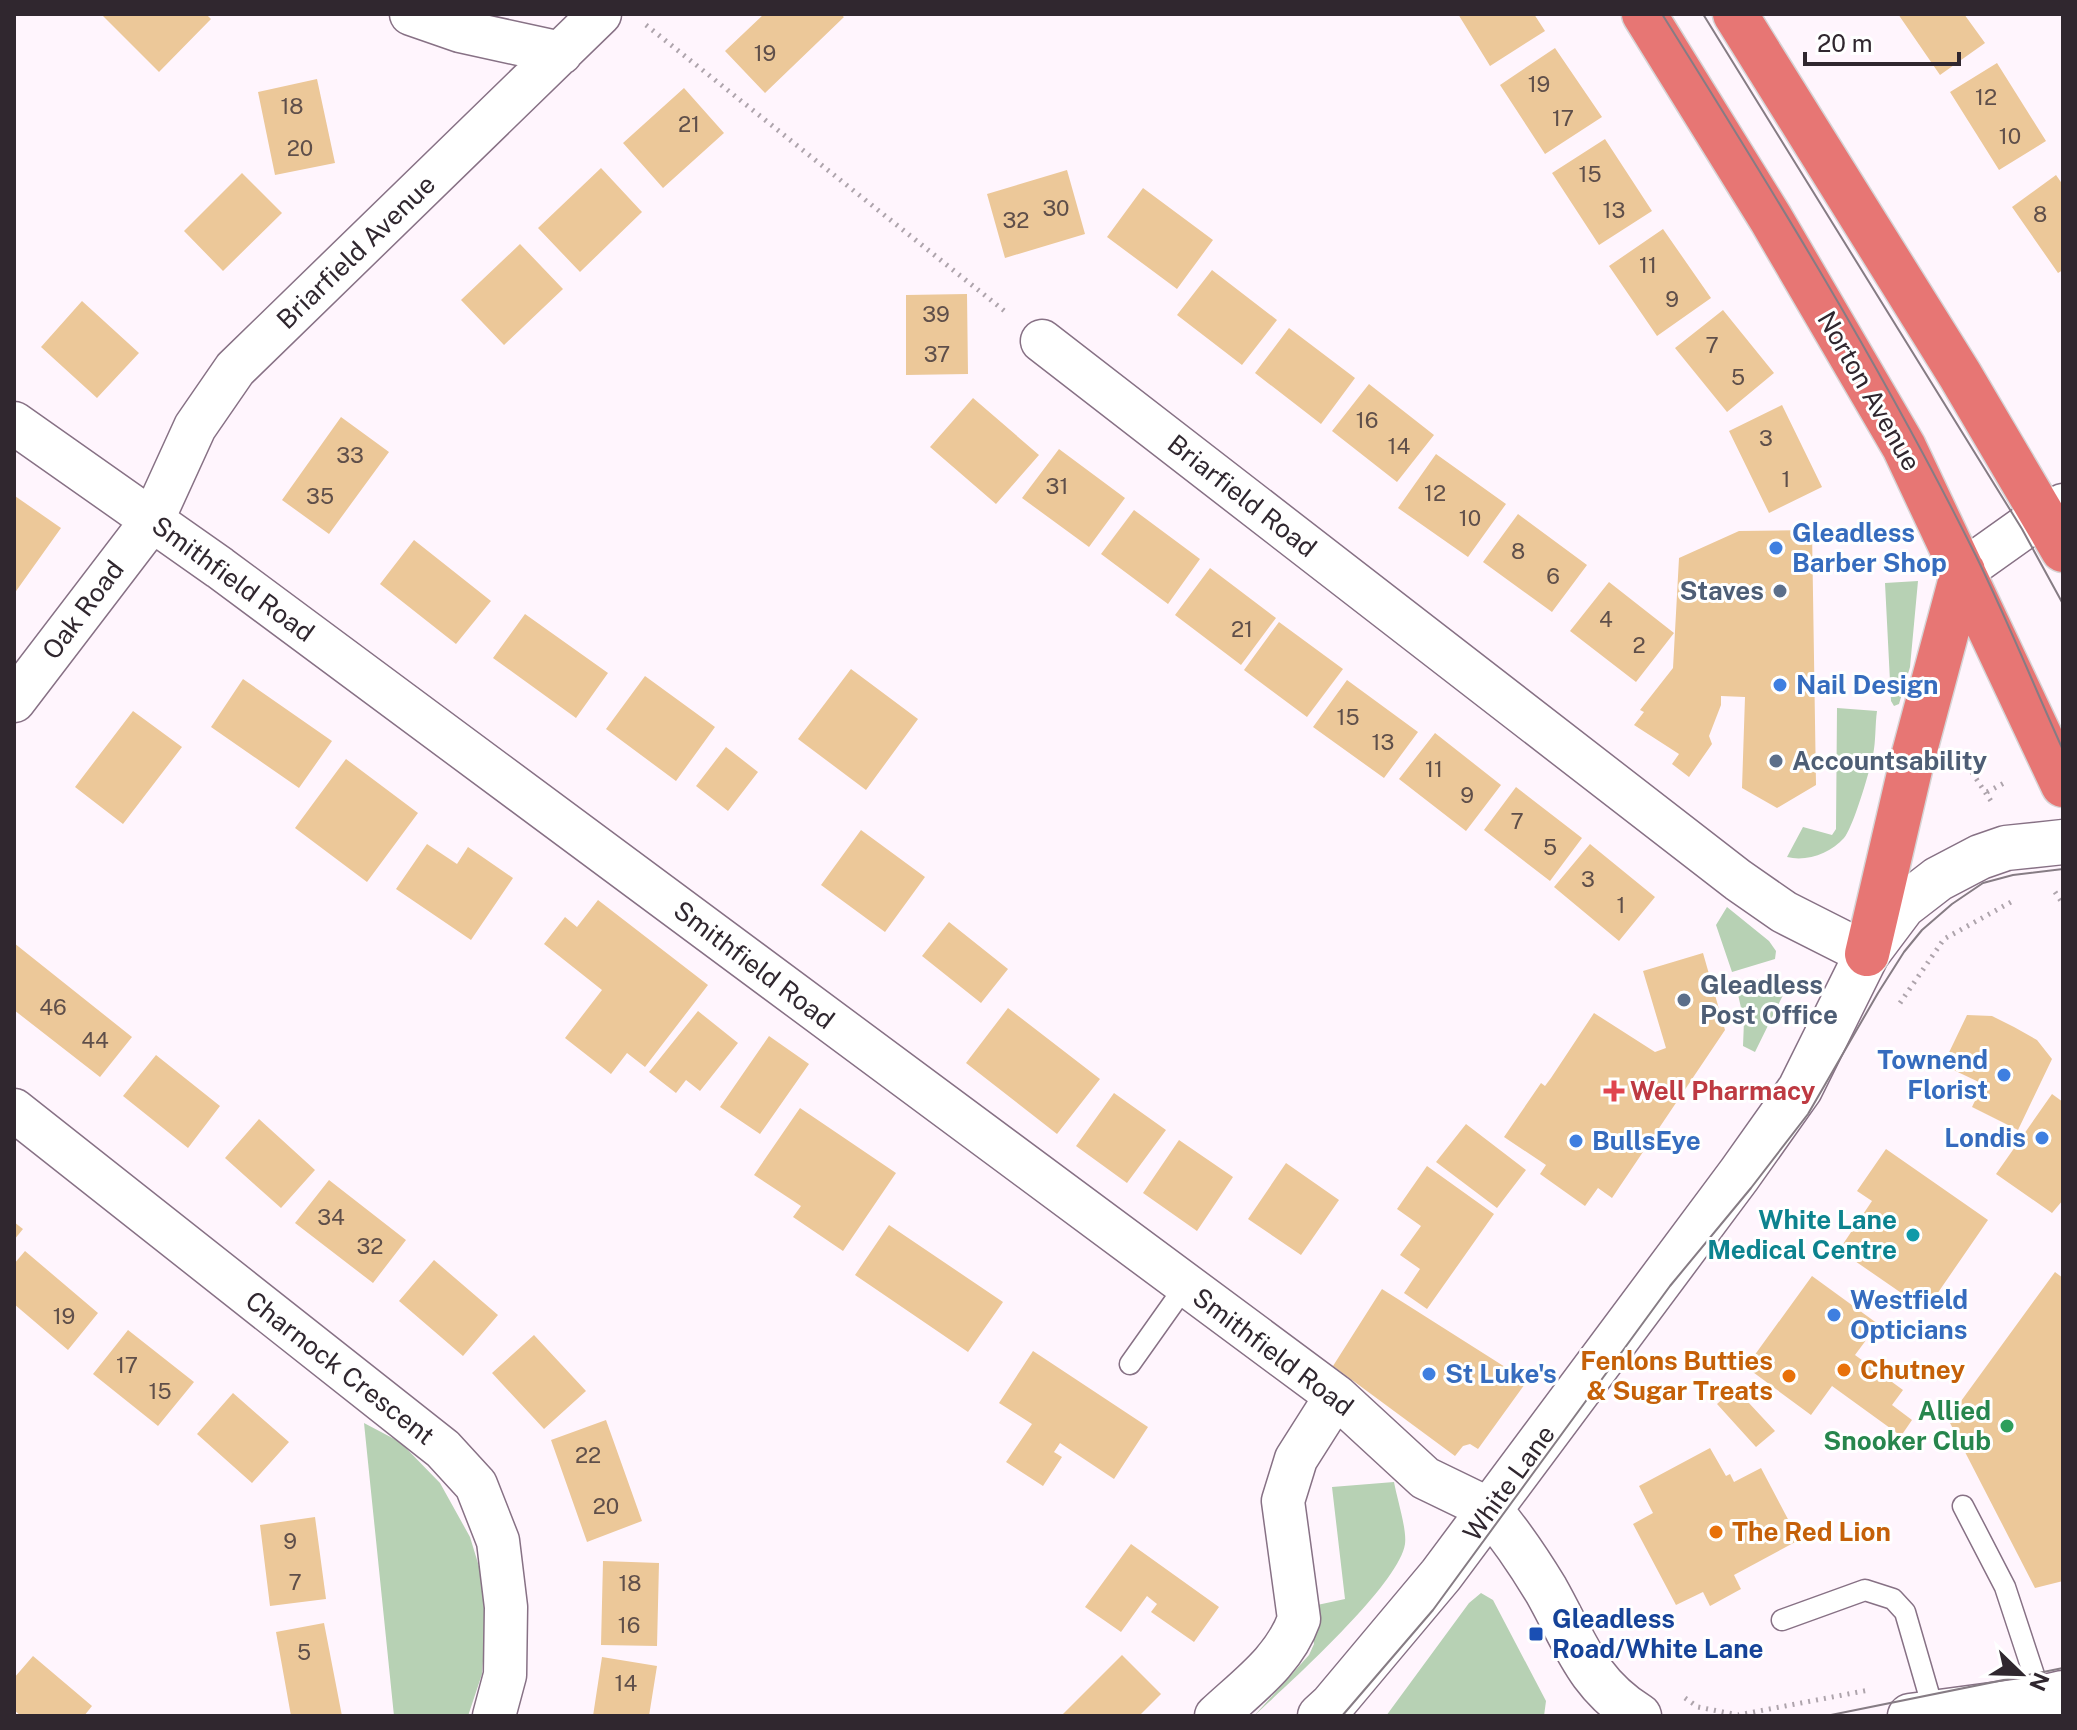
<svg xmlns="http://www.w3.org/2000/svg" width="2077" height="1730" viewBox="0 0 2077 1730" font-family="'Public Sans',sans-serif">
<rect width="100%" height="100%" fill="#fff5fd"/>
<!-- green -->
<path fill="#b7d1b4" d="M1918,581l-8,86 -11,37 -5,2 -3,-5 -6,-118z
M1837,708l40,3c-2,14 -1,30 -4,44 -3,15 -20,73 -29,83 -13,15 -37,24 -57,19l16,-30 29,8 4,-6z
M1727,907l42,34 7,10 -1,8 -43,13 -16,-47z
M1780,973l3,22 -28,57 -12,-6 1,-25 -7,-31 6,-6z
M364,1423l36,19 40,41 30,54 18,59 -6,78 -14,42h-74z
M1394,1482c3,17 13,47 11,62 -6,41 -118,141 -151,172l55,-61 5,-11 -6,-37 37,-8 -13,-112z
M1481,1593l12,7 53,101 -2,15h-158l83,-113z"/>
<!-- building -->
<path fill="#ecc899" d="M101,14h105l5,5 -52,53z
M764,14h76l4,3 -79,76 -40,-42z
M1458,14h76l11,17 -55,35z
M1898,14h66l21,29 -45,32z
M1555,48l47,69 -57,37 -45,-69z
M1997,63l49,78 -47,29 -49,-78z
M317,79l18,84 -60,12 -17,-83z
M684,88l40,45 -61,55 -40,-45z
M1605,139l47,72 -53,34 -47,-72z
M601,168l41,44 -62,60 -42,-44z
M1067,170l18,64 -80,24 -18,-64z
M242,173l40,40 -59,58 -39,-40z
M2056,175l7,10v85l-5,3 -46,-66z
M1143,188l70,52 -36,49 -70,-52z
M1663,229l48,69 -54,38 -48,-70z
M520,244l43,45 -59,56 -43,-45z
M1212,270l65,50 -35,45 -65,-50z
M967,294l1,80 -62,1v-80z
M82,301l57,52 -42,45 -56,-51z
M1723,310l51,63 -47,39 -52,-64z
M1289,328l66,50 -34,46 -66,-51z
M1369,384l65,51 -37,47 -65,-51z
M973,398l66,57 -43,49 -66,-57z
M1782,405l40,82 -53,26 -40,-82z
M341,417l48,35 -60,82 -47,-34z
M1059,449l66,49 -36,49 -67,-49z
M1436,454l70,50 -38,53 -70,-49z
M15,496l46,32 -47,66v-96z
M1134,510l66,49 -32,45 -67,-50z
M1518,514l69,51 -35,47 -69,-50z
M1812,530l4,255 -39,23 -35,-20 3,-91 -24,-1v9l-12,31 3,8 -23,33 -17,-13 7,-10 -45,-29 10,-13 -4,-2 33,-42 6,-110 60,-27z
M414,540l77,61 -35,43 -76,-60z
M1210,568l66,50 -35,47 -66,-50z
M1609,582l65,51 -38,49 -66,-51z
M525,614l83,59 -32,45 -83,-60z
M1279,622l64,47 -36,48 -63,-47z
M851,669l67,50 -52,71 -68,-51z
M645,676l70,51 -39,54 -70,-52z
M243,679l89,62 -33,47 -88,-61z
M1347,680l71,52 -34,46 -71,-51z
M133,711l49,36 -59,77 -48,-37z
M1435,733l66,52 -35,46 -67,-52z
M726,747l32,25 -30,39 -32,-25z
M346,759l72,54 -51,69 -72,-54z
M1516,787l66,51 -32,43 -66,-51z
M861,830l64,47 -40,55 -64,-47z
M427,844l30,20 11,-17 45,31 -42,62 -75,-51z
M1590,844l65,53 -36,44 -65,-54z
M598,900l110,85 -63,82 -18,-14 -16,21 -46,-36 37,-48 -58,-46 21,-27 12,10z
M949,922l59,47 -27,34 -59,-47z
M14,943l118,94 -32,40 -86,-67z
M1703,953l22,77 -113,168 -14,-10 -13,18 -45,-32 6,-9 -42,-28 37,-54 4,3 6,-8 43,-65 61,39 11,-4 -23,-77z
M1008,1008l92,71 -43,55 -91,-71z
M698,1011l40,32 -38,48 -14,-11 -10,13 -27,-21z
M1967,1015l25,1 22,11 23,13 15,19 -34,71 -46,-23 11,-23 -40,-19z
M769,1036l40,28 -49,70 -40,-27z
M156,1055l64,51 -32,42 -65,-52z
M1114,1093l52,37 -39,53 -51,-37z
M2052,1094l11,8v98l-11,13 -56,-39z
M800,1108l96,65 -53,78 -50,-34 8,-11 -47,-31z
M259,1119l56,51 -34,38 -56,-50z
M1466,1124l60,46 -29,38 -61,-46z
M1179,1140l54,37 -36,54 -54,-38z
M1886,1149l102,71 -62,90 -87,-60 33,-49 -15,-10z
M1286,1163l53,37 -38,55 -53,-36z
M1427,1166l67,48 -67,95 -23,-16 16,-24 -20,-14 21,-29 -24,-17z
M329,1180l77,60 -33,43 -78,-60z
M14,1222l9,7 -9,11z
M889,1225l114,77 -35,50 -113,-77z
M25,1251l73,62 -30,37 -54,-46v-40z
M434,1260l64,55 -35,41 -64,-55z
M2055,1272l8,6v303l-28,7 -87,-169z
M1812,1276l66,48 -23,31 48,35 -11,15 20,15 -11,16 -69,-50 -21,29 -65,-48z
M1382,1289l145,92 -49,68 -8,-5 -7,2 -8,10 -122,-90z
M128,1330l66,52 -36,44 -65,-52z
M534,1335l52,56 -42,38 -52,-56z
M1033,1351l115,76 -34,52 -54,-36 -6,9 8,5 -19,29 -37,-24 26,-38 -33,-21z
M1735,1388l40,43 -19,16 -39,-43z
M233,1393l56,49 -37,41 -55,-49z
M606,1420l36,101 -55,21 -36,-102z
M1710,1448l16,28 4,-2 4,8 27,-14 38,72 -65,35 7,14 -31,17 -7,-14 -27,13 -43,-81 20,-11 -14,-27z
M315,1517l11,82 -56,7 -10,-81z
M1131,1544l88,63 -25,35 -43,-30 6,-8 -10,-8 -26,36 -36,-25z
M603,1561l56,2 -2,83 -56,-1z
M324,1623l18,93h-51l-15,-84z
M1122,1655l39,39 -22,22h-78z
M33,1656l59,50 -8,10h-63l-7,-6v-32z
M602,1657l55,9 -8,50h-56z"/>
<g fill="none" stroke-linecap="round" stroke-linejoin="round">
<!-- lane casing -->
<g stroke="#877185" stroke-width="23">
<path id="lane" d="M1130,1364l56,-79
M1963,1506l42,81 29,88 3,24 5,4
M1782,1620l83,-30 28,9 12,13 29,100"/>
</g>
<!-- street casing -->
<g stroke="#877185" stroke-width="45">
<path id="street" d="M411,14l49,17 101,22
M1042,341l696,539 46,32 83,42
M14,423l206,145 1116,828 89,82 64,31
M1963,571l59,-42 41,-24
M14,701l139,-182 42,-92 40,-58 365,-355
M14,1110l429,339 33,36 22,56 8,66 -1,68 -11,41
M1216,1716c32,-30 68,-55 83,-97l-16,-118 13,-42 40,-63"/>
</g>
<!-- secondary casing -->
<g stroke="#877185" stroke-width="47">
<path id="secondary" d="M1489,1509c21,25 40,53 57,81 29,51 40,93 93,126
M1320,1716l12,-11 109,-130 298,-400 61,-86 67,-135 36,-48 35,-27 42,-22 26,-9 57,-6
M1910,1716l127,-17 26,-6"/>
</g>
<!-- highway casing -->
<g stroke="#d6d4d5" stroke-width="47">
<path id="highway" d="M1644,14l127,205 133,228 159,338
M1735,14l225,361 103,175
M1867,954l45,-193 51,-190"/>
</g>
<!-- path -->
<path stroke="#aea4ac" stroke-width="5" stroke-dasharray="2 6" stroke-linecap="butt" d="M646,25l361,288
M1963,759l28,42
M1987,792l21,-11
M2055,892l8,12
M1900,1003l44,-64 67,-37
M1685,1698l13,9 40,8 131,-25"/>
<!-- lane -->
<use href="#lane" stroke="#fff" stroke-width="20"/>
<!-- street -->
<use href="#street" stroke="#fff" stroke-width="42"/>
<!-- secondary -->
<use href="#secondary" stroke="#fff" stroke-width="44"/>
<!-- highway -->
<use href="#highway" stroke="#e77674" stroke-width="44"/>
<!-- tram -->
<path stroke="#867c84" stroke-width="2" d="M1662,14c111,177 221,355 314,542 31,63 58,130 87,194
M1703,14l319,515 41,75
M1342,1716l91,-106 237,-324 81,-98 57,-74 70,-121 26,-41 18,-22 30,-26 31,-21 30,-8 50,-6
M1826,1716l237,-48"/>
</g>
<!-- markers -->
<g fill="#3f7fe0" stroke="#fff" stroke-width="3">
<circle cx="1776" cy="548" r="8"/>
<circle cx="1780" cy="685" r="8"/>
<circle cx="2004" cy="1075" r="8"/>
<circle cx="2042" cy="1138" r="8"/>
<circle cx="1576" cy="1141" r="8"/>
<circle cx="1834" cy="1315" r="8"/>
<circle cx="1429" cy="1374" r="8"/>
</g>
<g fill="#5c6f8a" stroke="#fff" stroke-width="3">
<circle cx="1780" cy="591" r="8"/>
<circle cx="1776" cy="761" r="8"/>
<circle cx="1684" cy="1000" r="8"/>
</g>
<path fill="#e0444e" stroke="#fff" stroke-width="3" d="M1610 1079h8v8h8v8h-8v8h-8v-8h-8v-8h8z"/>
<circle fill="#0f9aa8" stroke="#fff" stroke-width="3" cx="1913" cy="1235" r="8"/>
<g fill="#e8710a" stroke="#fff" stroke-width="3">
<circle cx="1844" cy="1370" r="8"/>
<circle cx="1789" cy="1376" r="8"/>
<circle cx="1716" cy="1532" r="8"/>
</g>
<circle fill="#2e9e5b" stroke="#fff" stroke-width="3" cx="2007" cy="1426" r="8"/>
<rect fill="#1a4fb4" stroke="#fff" stroke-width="3" x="1528" y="1626" width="16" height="16" rx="4"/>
<g text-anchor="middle" stroke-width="6" stroke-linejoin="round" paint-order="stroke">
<!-- number labels -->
<g font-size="22" fill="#5f4f4a">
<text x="765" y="61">19</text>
<text x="1539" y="92">19</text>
<text x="1986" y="105">12</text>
<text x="292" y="114">18</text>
<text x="1563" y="126">17</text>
<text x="689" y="132">21</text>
<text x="2010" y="144">10</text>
<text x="300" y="156">20</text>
<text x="1590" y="182">15</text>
<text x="1056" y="216">30</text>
<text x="1614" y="218">13</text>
<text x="2040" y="222">8</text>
<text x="1016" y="228">32</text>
<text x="1648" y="273">11</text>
<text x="1672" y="307">9</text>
<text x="936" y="322">39</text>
<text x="1712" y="353">7</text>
<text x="937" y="362">37</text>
<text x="1738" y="385">5</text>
<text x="1367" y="428">16</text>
<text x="1766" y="446">3</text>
<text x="1399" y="454">14</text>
<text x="350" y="463">33</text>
<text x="1786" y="487">1</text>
<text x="1057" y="494">31</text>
<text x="1435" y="501">12</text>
<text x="320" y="504">35</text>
<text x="1470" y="526">10</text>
<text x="1518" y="559">8</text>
<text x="1553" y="584">6</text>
<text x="1606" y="627">4</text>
<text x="1242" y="637">21</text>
<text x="1639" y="653">2</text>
<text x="1348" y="725">15</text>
<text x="1383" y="750">13</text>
<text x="1434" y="777">11</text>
<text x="1467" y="803">9</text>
<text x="1517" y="829">7</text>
<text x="1550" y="855">5</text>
<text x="1588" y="887">3</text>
<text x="1621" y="913">1</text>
<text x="53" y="1015">46</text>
<text x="95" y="1048">44</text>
<text x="331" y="1225">34</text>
<text x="370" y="1254">32</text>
<text x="64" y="1324">19</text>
<text x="127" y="1373">17</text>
<text x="160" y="1399">15</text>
<text x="588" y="1463">22</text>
<text x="606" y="1514">20</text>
<text x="290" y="1549">9</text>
<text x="295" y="1590">7</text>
<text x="630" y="1591">18</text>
<text x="629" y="1633">16</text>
<text x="304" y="1660">5</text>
<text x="626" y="1691">14</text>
</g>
<!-- street labels -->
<g font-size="26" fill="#30272f" stroke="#fff">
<text transform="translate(356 252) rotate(-44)" y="9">Briarfield Avenue</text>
<text transform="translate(1869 391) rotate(60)" y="9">Norton Avenue</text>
<text transform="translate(1242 496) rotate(38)" y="9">Briarfield Road</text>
<text transform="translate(233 579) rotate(36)" y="9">Smithfield Road</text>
<text transform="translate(83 610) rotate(-53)" y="9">Oak Road</text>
<text transform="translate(754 965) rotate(37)" y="9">Smithfield Road</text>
<text transform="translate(1273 1352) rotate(37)" y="9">Smithfield Road</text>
<text transform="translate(340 1368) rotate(38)" y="9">Charnock Crescent</text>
<text transform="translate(1509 1483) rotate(-54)" y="9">White Lane</text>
</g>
<!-- shop labels -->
<g font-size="26" font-weight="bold" fill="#366cbe" stroke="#fff" text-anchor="start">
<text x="1792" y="542">Gleadless<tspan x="1792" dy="30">Barber Shop</tspan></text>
<text x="1796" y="694">Nail Design</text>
<text x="1988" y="1069" text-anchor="end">Townend<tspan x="1988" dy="30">Florist</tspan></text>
<text x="2026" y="1147" text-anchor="end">Londis</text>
<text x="1592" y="1150">BullsEye</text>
<text x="1850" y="1309">Westfield<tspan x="1850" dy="30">Opticians</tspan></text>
<text x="1445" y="1383">St Luke's</text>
</g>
<!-- service labels -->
<g font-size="26" font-weight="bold" fill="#4e5e75" stroke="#fff" text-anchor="start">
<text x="1764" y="600" text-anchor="end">Staves</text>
<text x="1792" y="770">Accountsability</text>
<text x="1700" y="994">Gleadless<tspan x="1700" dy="30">Post Office</tspan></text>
</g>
<!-- health labels -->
<g font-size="26" font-weight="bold" fill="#be3a42" stroke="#fff" text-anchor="start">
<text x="1630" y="1100">Well Pharmacy</text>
</g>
<!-- culture labels -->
<g font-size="26" font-weight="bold" fill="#0d838f" stroke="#fff" text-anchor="end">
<text x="1897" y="1229">White Lane<tspan x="1897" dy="30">Medical Centre</tspan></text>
</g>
<!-- food labels -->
<g font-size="26" font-weight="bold" fill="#c56008" stroke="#fff" text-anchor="start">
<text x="1773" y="1370" text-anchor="end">Fenlons Butties<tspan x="1773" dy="30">&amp; Sugar Treats</tspan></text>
<text x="1860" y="1379">Chutney</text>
<text x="1732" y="1541">The Red Lion</text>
</g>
<!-- leisure labels -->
<g font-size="26" font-weight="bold" fill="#27864d" stroke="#fff" text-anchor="end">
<text x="1991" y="1420">Allied<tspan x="1991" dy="30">Snooker Club</tspan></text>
</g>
<!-- transit labels -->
<g font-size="26" font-weight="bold" fill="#164399" stroke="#fff" text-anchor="start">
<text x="1552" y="1628">Gleadless<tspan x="1552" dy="30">Road/White Lane</tspan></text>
</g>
</g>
<!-- border -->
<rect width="2077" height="1730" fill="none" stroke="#30272f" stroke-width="32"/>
<!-- north arrow -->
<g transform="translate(2021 1674) rotate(113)" stroke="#ffffff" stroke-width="6" paint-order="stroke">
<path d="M0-6L14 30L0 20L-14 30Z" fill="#30272f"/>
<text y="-12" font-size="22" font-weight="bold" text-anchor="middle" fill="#30272f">N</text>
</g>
<!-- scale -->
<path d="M1805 52v12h154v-12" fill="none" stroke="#30272f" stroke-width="4"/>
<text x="1817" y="52" font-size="24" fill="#30272f" stroke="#ffffff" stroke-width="6" paint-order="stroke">20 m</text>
</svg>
